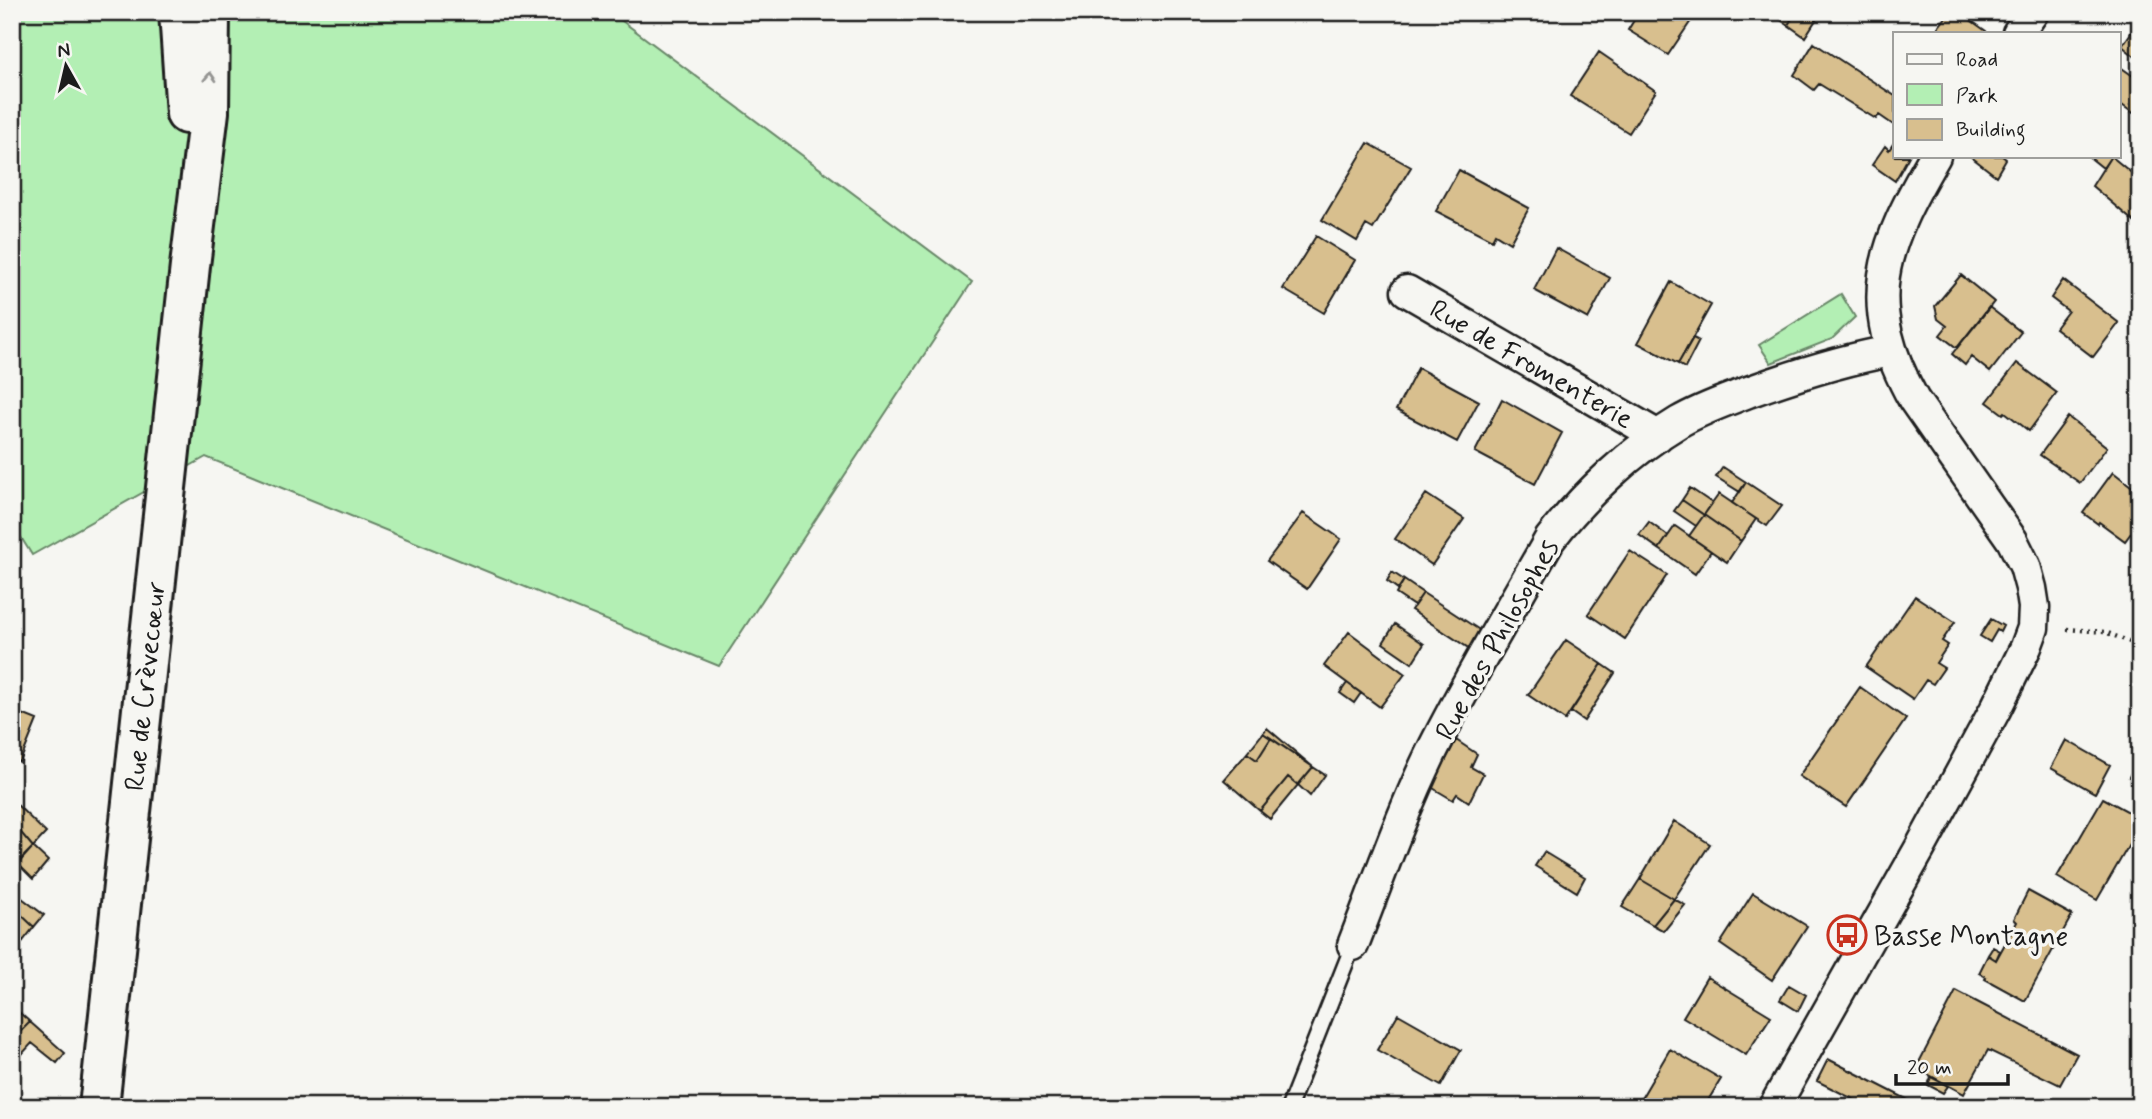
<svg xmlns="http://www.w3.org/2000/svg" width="2152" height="1119" viewBox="0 0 2152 1119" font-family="Mynerve,sans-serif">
<rect width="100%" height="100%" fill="#f6f6f2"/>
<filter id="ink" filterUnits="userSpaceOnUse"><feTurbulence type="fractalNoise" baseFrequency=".0143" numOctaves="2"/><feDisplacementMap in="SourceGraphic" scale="14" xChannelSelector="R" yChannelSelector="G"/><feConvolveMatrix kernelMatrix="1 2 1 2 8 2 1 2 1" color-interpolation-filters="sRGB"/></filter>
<g filter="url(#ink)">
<!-- green -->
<path fill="#b3efb4" stroke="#688668" stroke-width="2" d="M12,12h598l362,270 -253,384 -513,-209 -174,98 -20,-32z
M1841,294l14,23 -23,22 -61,24 -12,-18z"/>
<!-- building -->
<path fill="#d8bf8e" stroke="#1c1c1c" stroke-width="2" d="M1639,12h58l-29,43 -40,-25z
M1769,12h27l-8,13z
M1796,12h25l-16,25 -17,-12z
M1950,12h9l27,19 -1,2h-51z
M2135,27l5,4v26l-2,2 -16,-13z
M1814,43l81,53v30l-16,-11 -3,4 -57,-35 -5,6 -20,-15z
M1599,52l57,39 -27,42 -59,-37z
M2119,66l21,15v23l-7,9 -14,-10z
M1895,141v15h14l-14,25 -23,-16 13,-19 4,4z
M1368,143l43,24 -38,62 -7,-4 -9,16 -35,-21z
M1970,156h32l4,3 -10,17z
M2088,156h23l-8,12z
M2111,156l29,24v47l-48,-41z
M1459,170l70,38 -19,35 -15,-9 -3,6 -56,-29z
M1316,236l39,24 -31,53 -41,-24z
M1556,248l54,30 -22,41 -54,-29z
M1961,275l33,27 -37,46 -17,-13 7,-9 -9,-7 -3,-13z
M2063,280l56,43 -26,34 -38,-29 13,-17 -17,-13z
M1671,282l40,23 -33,59 -40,-21z
M1989,307l32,25 -31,40 -19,-15 -6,8 -13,-11z
M1693,338l6,3 -14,27 -7,-4z
M2017,363l40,30 -28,38 -24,-19 -2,2 -16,-12z
M1418,368l61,33 -22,41 -61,-32z
M1502,399l60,34 -27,51 -60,-32z
M2068,417l39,30 -27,36 -40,-28z
M1723,467l23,15 -6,10 -24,-15z
M2113,472l27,21v28l-15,20 -26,-19 -1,2 -15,-11z
M1746,482l36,24 -15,20 -35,-23z
M1690,488l22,15 -8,12 -22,-15z
M1426,494l38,25 -32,46 -37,-26z
M1719,494l37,25 -15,22 -37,-26z
M1682,500l22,15 -8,11 -22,-15z
M1303,513l38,26 -34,50 -40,-28z
M1704,515l37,26 -14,21 -38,-26z
M1649,522l19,14 -9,13 -20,-14z
M1675,526l36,25 -16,23 -36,-25z
M1630,551l37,24 -42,64 -37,-25z
M1392,572l12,8 -6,9 -11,-8z
M1404,580l19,13 -9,13 -18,-12z
M1423,593l58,38 -11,18 -59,-39z
M1915,596l40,26 -13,19 6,4 -12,18 8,5 -11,16 -7,-4 -13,19 -47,-32z
M1991,619l12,7 -3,6 -3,-2 -7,12 -10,-6z
M1395,624l29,20 -12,19 -29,-20z
M1349,632l56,42 -25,33 -56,-41z
M1566,640l36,24 -37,56 -37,-25z
M1602,664l13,9 -31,48 -13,-9z
M1347,683l14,10 -7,10 -14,-10z
M1860,687l46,32 -60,88 -47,-31z
M12,710l25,10 -17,42 -8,-3z
M1267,728l46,39 -50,-34z
M1263,733l8,5 -14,22 -10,-7z
M1271,738l42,29 -15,18 -10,-8 -28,34 -36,-31 23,-27 10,7z
M1456,740l21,14 -6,13 12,7 -14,28 -12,-8 -4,6 -22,-13z
M2066,740l44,25 -15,28 -44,-25z
M2140,748v35l-11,-6 9,-18 -3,-2z
M1313,767l12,8 -15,21 -12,-11z
M1288,777l10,8 -28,34 -10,-8z
M2103,798l37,20v8l-43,74 -40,-23z
M12,800l34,33 -13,14 -21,-25z
M1674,821l36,23 -36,55 -34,-20z
M12,822l21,25 -18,20 -3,-3z
M33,847l15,14 -15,18 -16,-16z
M1544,852l41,25 -8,15 -42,-26z
M1640,879l34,20 -21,26 -31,-18z
M2028,891l44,24 -47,86 -40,-22 1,-2 -7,-4 9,-18 8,5 21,-38 -3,-3z
M1753,893l54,33 -35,54 -52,-36z
M18,895l26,20 -10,12 -22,-21v-4z
M1674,899l11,6 -21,26 -11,-6z
M12,906l22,21 -11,14 -11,-9z
M12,932l11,9 -11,12z
M1993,947l7,4 -4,9 -8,-5z
M1707,977l64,39 -25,39 -63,-38z
M1789,985l17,10 -8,16 -18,-11z
M1956,991l121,63 -17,31 -72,-35 -24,44 -48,-26z
M12,1006l18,16 -18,18z
M1398,1014l63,36 -20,36 -64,-36z
M30,1022l35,31 -8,10 -25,-20 -20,22v-25z
M1670,1049l51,30 -17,28h-57l-8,-5z
M1828,1059l94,48h-53l-52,-26z
M1931,1077l17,9 -5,7 -15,-8z"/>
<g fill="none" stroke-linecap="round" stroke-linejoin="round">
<!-- service casing -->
<g stroke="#1c1c1c" stroke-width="19">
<path id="service" d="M1289,1107l64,-162"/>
</g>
<!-- minor casing -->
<g stroke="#1c1c1c" stroke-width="35">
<path id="minor" d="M2018,33l15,-21
M1407,291l251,145
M1353,945c25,-64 48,-130 78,-192 36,-73 79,-143 119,-214 34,-44 82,-89 129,-117 22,-13 46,-21 69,-30 47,-17 93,-32 143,-41
M1774,1107l145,-257 76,-140 31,-63 7,-19 1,-21 -3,-19 -6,-22 -13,-26 -98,-140c-55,-98 -32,-153 21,-244"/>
</g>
<!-- secondary casing -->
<g stroke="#1c1c1c" stroke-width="44">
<path id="secondary" d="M179,12l7,102
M99,1107l91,-841 19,-154 1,-100"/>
</g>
<!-- path -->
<path stroke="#1c1c1c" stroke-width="4.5" stroke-dasharray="2 5" stroke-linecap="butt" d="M2067,629l38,3 35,14"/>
<!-- service -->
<use href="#service" stroke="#f6f6f2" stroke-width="14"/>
<!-- minor -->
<use href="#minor" stroke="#f6f6f2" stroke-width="30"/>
<!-- secondary -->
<use href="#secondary" stroke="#f6f6f2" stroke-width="38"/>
</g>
<!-- one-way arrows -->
<defs><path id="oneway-chevron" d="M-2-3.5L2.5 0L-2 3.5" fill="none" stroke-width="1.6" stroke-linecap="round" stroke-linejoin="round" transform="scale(1.75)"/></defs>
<use stroke="#949492" href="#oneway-chevron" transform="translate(210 77) rotate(-88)"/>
</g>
<!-- icons -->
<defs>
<g id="bus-ring" transform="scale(2.0125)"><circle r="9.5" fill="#f6f6f2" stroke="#c8321e" stroke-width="1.5"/><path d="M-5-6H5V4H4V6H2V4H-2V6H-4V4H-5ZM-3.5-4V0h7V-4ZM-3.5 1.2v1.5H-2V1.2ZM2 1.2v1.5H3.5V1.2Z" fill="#c8321e"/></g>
</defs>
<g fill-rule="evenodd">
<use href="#bus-ring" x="1847" y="935"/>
</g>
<g text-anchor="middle" stroke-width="7" stroke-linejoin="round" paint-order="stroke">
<!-- street labels -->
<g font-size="28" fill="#1c1c1c" stroke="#f6f6f2">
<text transform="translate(1532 363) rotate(30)" y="10">Rue de Fromenterie</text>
<text transform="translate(1496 639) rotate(-61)" y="10">Rue des Philosophes</text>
<text transform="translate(144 686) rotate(-84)" y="10">Rue de Crèvecœur</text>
</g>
<!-- poi labels -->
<g font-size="28" fill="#1c1c1c" stroke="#f6f6f2" text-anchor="start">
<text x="1874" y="945">Basse Montagne</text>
</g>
</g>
<!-- margin -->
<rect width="2152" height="1119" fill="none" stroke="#f6f6f2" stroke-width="42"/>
<rect x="21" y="21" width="2110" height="1077" fill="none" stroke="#1c1c1c" stroke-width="2.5" filter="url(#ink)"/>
<!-- legend -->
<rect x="1893" y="32" width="228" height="126" fill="#f6f6f2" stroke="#9f9f9c" stroke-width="2"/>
<rect x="1907" y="54" width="35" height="10" fill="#f6f6f2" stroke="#9f9f9c" stroke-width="2"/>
<text x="1956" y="66" font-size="21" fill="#1c1c1c">Road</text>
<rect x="1907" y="84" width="35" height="21" fill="#b3efb4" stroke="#9f9f9c" stroke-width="2"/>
<text x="1956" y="102" font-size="21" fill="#1c1c1c">Park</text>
<rect x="1907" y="119" width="35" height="21" fill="#d8bf8e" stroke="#9f9f9c" stroke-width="2"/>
<text x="1956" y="136" font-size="21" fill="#1c1c1c">Building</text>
<!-- north arrow -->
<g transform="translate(66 66) rotate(352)" stroke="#f6f6f2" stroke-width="5" paint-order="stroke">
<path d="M0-5L12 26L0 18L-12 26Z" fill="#1c1c1c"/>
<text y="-10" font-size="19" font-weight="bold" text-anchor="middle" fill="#1c1c1c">N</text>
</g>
<!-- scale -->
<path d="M1896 1074v10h112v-10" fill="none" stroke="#1c1c1c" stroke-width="3.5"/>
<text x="1907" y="1074" font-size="21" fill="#1c1c1c" stroke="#f6f6f2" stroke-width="5" paint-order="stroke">20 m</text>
</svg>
